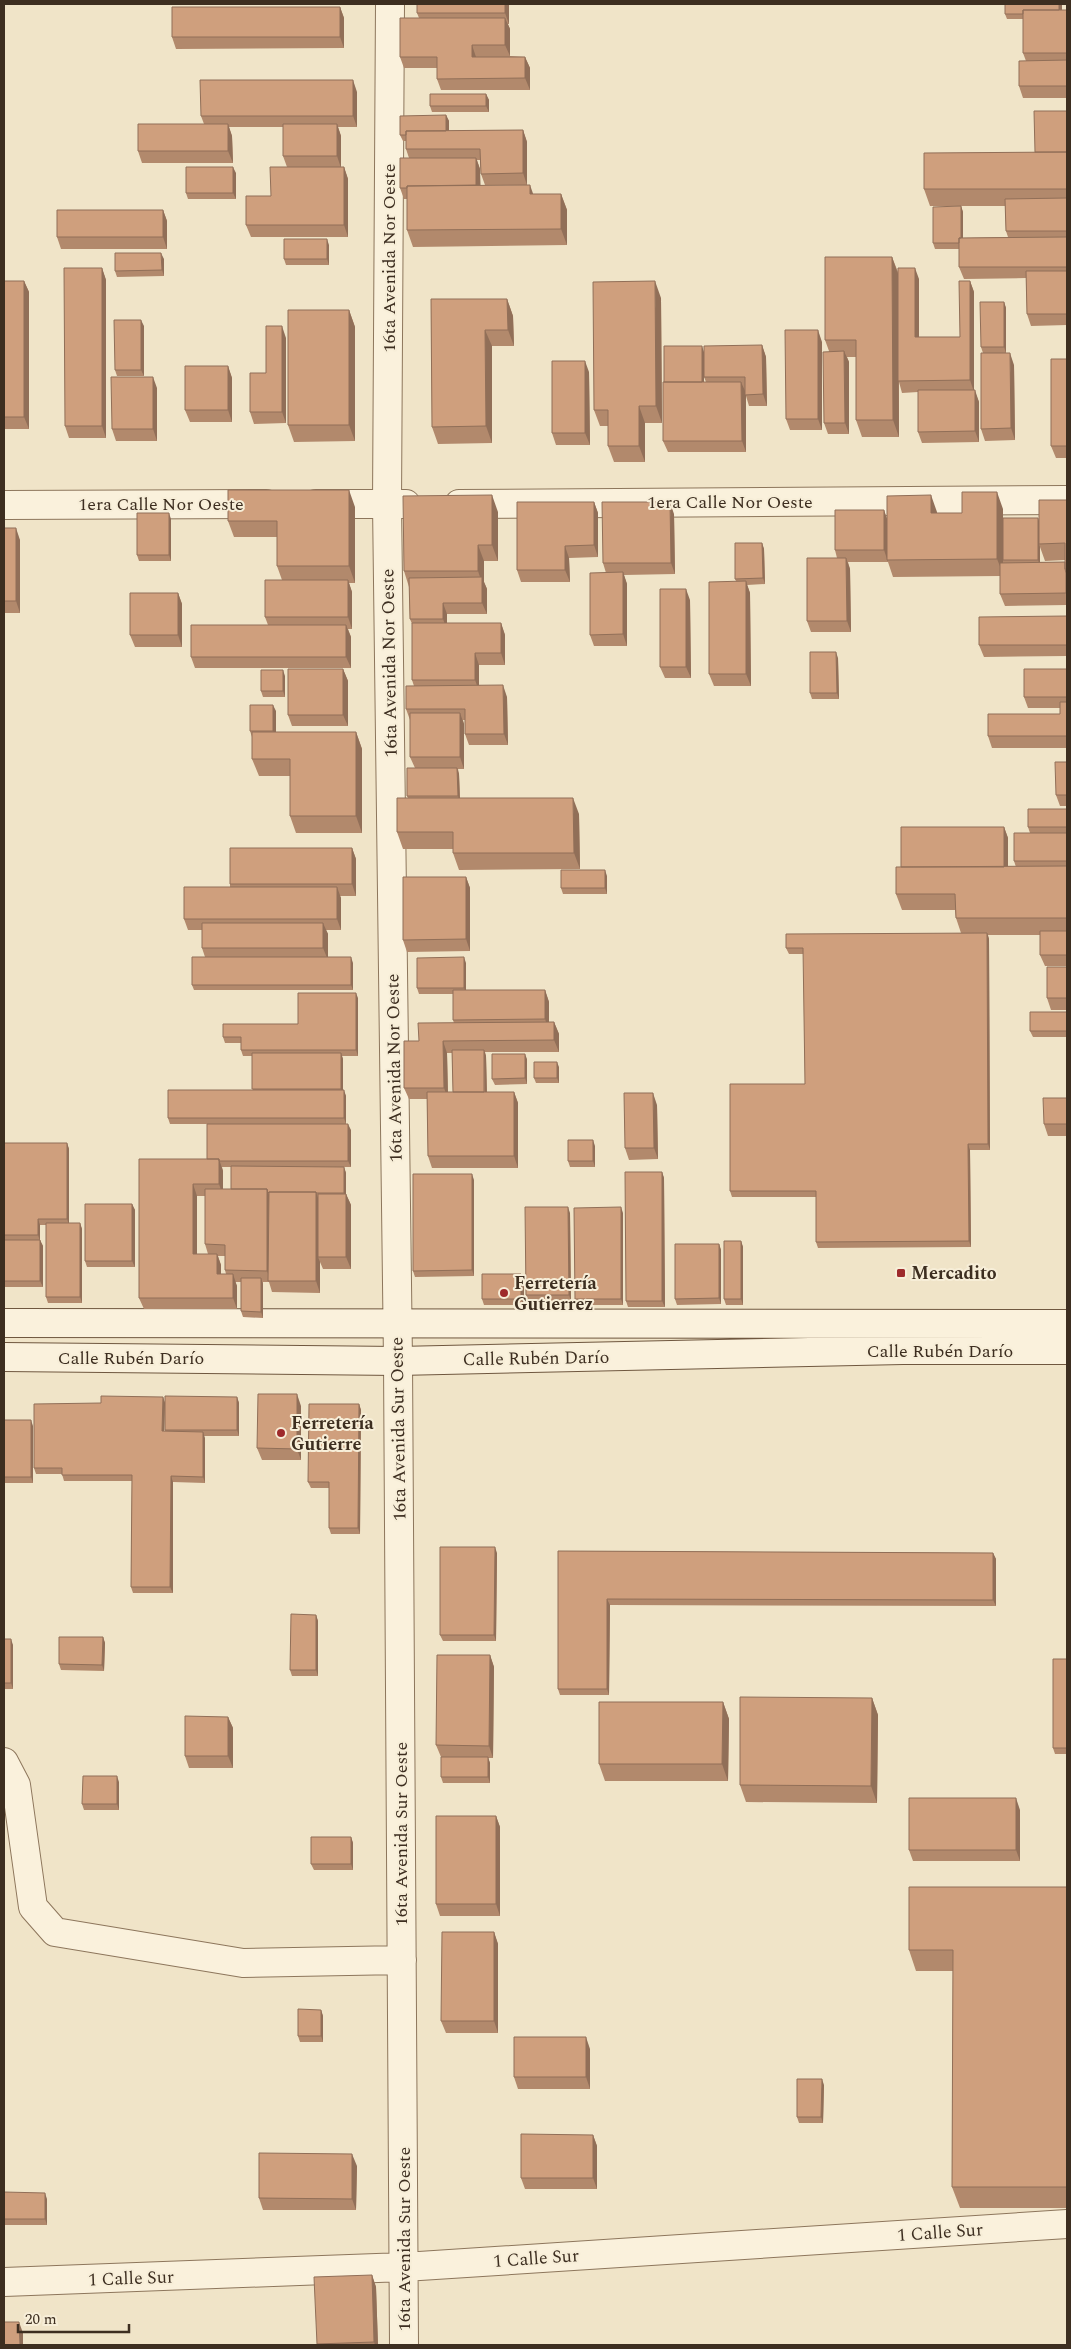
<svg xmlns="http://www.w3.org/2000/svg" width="1071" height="2349" viewBox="0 0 1071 2349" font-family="Spectral,serif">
<rect width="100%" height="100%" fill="#f0e4c8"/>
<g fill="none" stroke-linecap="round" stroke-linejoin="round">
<!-- street casing -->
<g stroke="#8d765c" stroke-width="30">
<path id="street" d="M390,4l-3,500 11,857 6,984
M316,504h90
M459,504l608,-4
M4,505l262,-1
M4,1762l12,23 17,122 22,25 188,31 159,-3
M4,2282l400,-15 663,-43"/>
</g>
<!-- secondary casing -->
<g stroke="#6f573f" stroke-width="30">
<path id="secondary" d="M4,1323l1063,1
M4,1357l394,4 505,-11h164"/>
</g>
<!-- street -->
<use href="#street" stroke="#faf1dc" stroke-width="28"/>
<!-- secondary -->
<use href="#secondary" stroke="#faf1dc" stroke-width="28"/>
</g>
<!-- wall -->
<path fill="#b2896c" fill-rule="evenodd" d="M509,4v20h-1l2,5v27l15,1 5,11v22h-89l-4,-11v-11h-33l-4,-11 19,-39 -2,-5z
M1062,4v6h5v88h-44l-4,-12 7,-25 -3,-8v-34h-16l-2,-5z
M340,7l4,11v30l-168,1 -4,-12z
M357,92v35h-19l3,9v31h3l4,12v58h-97l-5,-12 25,-29 16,-29 -4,-11v-29h-54l3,9 1,27h-91l-4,-12 66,-27 -3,-8z
M486,94l3,6v12h-57l-2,-6z
M1067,111v214l-36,1 -4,-12 -1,-36 -62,1 -5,-12v-18h-24l-2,-6 28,-37 2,6v26l45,-1 -2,-6 -1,-25h-75l-6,-17 111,-37z
M446,115l3,6v10l74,-1 4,12v43h-42l-4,-11 -1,-14h-3l3,9v16l53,9h28l6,16v35l-154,2 -6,-17v-31h-3l-4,-11 9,-30 -3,-9v-8h-3l-3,-6z
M236,173v26h-48l-2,-6z
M163,210l4,11v28h-106l-4,-12z
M329,245v20h-43l-2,-6z
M892,257l6,15 21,7v58h41l10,-56 4,11v98l5,12v40l-57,1 -4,-11v-40l-16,1 -3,-11v55h-37l-6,-17v-63h-9l2,5v72h-21l-4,-11 5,-72 -4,-11z
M164,259v17l-47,1 -2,-6z
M102,268l4,12v158h-37l-4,-12z
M4,281h20l5,11v137h-25z
M661,298l1,125h-17v39h-31l-6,-16v-20h-8l-6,-16z
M431,299h76l6,17 1,30h-22v97l-54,1 -6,-17z
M1004,302l2,6v45h-23l-2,-6z
M349,310l6,17v114l-61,1 -6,-17z
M144,326v50h-27l-2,-6z
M286,338v85l-32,1 -4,-12 16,-39z
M822,342v88h-32l-4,-11z
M762,345l4,12 1,49h-18l-3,-10v56h-78l-5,-11 41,-59h2l-2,-5z
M1067,359v99h-11l-5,-12z
M1014,365l1,75 -30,1 -4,-12z
M228,366l4,12v44h-42l-5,-12z
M589,372l1,73h-34l-4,-12z
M157,388v53h-41l-4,-12z
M1067,500v105l-62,1 -5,-12v-18l-107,1 -5,-15h-40l2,7 1,63h-40l-4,-11 30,-63 -2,-8 49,-40 3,9 50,-7v1h25l41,-4v9h35l1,5zM1040,547l5,14 20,-1v2h-25z
M594,502l4,11v44l-29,1 1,24h-49l-4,-12z
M355,507v76h-6l3,9v37h-4l3,8v31h-156l-4,-11 77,-32 -3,-8 17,-37 -5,-14v-29h-43l-6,-16z
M498,512v49h-14v21l3,7v25h-40v9h54l4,12v30h-26v20l28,12 1,48h-39l-4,-11v-14h-2l1,4v45h-6l1,5 1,24 119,16 1,55 -121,1 -6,-17v-4h-50l-6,-17 11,-34 -1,-2 8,-28 -5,-11v-37l-4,-11 8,-23 -2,-6v-56l-2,-5 -1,-32 -5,-16z
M674,514l1,60 -51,1 3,9v62h-33l-4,-11 16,-62 -3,-10z
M171,519v42h-32l-2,-6z
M4,528l16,12v73h-16z
M762,543l2,6 1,35 -18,1 3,8 1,93h-37l-5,-12 27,-93 -1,-2z
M178,593l4,11v43h-47l-5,-12z
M690,600l1,78h-26l-5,-11z
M1067,616v40l-83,1 -5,-12z
M838,658l1,41h-27l-2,-6z
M343,669l5,12v45h-56l-4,-11z
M1067,669v79h-75l-4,-12 72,-22v-6h-32l-4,-11z
M285,676v21h-22l-2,-6z
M276,711v21h80l6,17v84h-66l-6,-17v-40h-31l-7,-17v-22l-2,-6z
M1067,762v44h-7l-4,-11z
M1067,809v157h-22l-5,-11v-20h-52l1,4 1,211h-20l1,97 -153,1 -2,-6v-45h-84l-2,-6 75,-107 -1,-130h-15l-3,-6 175,-15 -5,-15 -1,-8h-53l-6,-16 5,-27 103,-40 4,11v29h8l-2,-6 16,-28 -2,-6z
M352,848l4,11v37h-16l1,2v32h-15l2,4v23l25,6v27h-159l-2,-5 13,-28 -3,-9v-18h-14l-4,-11 46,-32v-3z
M607,876v18h-44l-2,-6z
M466,877l4,11v63l-63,1 -4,-12z
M466,963v27h79l4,12v20h5l5,12v18h-74l1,4 1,36h27l4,11v65h-86l-4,-12 -1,-57h-18l-5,-11 15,-47 35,-18 -1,-3v-26h-34l-2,-6zM447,1053h5l1,39h-5z
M1067,967v43h-16l-4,-12z
M358,998v58h-16l1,3v31l3,6v28h-176l-2,-6 85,-28 -1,-34h-9l-2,-6v-7h-16l-2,-6 75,-13z
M1067,1012v25h-34l-3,-6z
M527,1059v25l-32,1 -3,-6z
M559,1067v16h-23l-2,-5z
M1067,1098v38h-19l-4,-12z
M657,1105l1,54 -29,1 -4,-12z
M351,1130v37h-7l2,6v21l5,11v64h-28l-3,-7v31l-48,-1 -3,-10h-6v36l-20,-1 -2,-6v-29h-6l2,4v23h-93l-5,-11v-139h68zM222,1167h9v22h-8v-18zM197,1196h8v48l3,10h-11zM218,1256h7v14l1,4h-5v-9z
M4,1143h63l2,6v74h11l2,6v74h-34l-2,-6v-72h-6v15l3,6v41h-39z
M595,1146v21h-25l-2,-6z
M662,1172l2,6 1,129h-37l-2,-6z
M474,1180v96l-59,1 -2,-6z
M132,1204l3,6v57h-48l-2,-6z
M570,1213l1,88h-43l-2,-6z
M623,1213v92h-46l-2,-6z
M741,1241l2,6v58h-17l-2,-6z
M719,1244l2,6v54l-44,1 -2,-6z
M524,1280v25h-40l-2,-6z
M163,1397l2,6 -1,28h1v-1l72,-33 2,6v33h-35l1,47 -32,-1v111h-40l-2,-6 1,-106h-68l-2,-7h-26l-2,-6 67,-65z
M359,1404l2,6 -1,124h-29l-2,-6v-40h-18l-3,-6z
M301,1406v54h-39l-5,-12z
M4,1420l29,6v57h-29z
M558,1551l435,2 3,6v47l-386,-1 -1,90h-49l-2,-6z
M497,1553l-1,88h-53l-3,-6z
M316,1615l2,6v55h-26l-2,-6z
M103,1637l2,6 -1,28 -43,-1 -2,-6z
M4,1639l9,6v44h-9z
M490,1655l4,12 -1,91h-5l2,5v20h-47l-2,-6v-20l-5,-12z
M1067,1659v95h-12l-2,-6z
M872,1698l6,17 -1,88 -131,-1 -6,-17z
M723,1702l6,17 -1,62h-123l-6,-17z
M228,1717l5,11v40h-44l-4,-12z
M119,1782v28h-35l-2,-6z
M1020,1810v51h-107l-4,-11z
M496,1816l4,11v89h-60l-4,-12z
M351,1837l2,6v27h-39l-3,-6z
M1067,1887v321h-107l-8,-21 1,-216h-37l-7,-21z
M494,1932l4,12v89h-52l-5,-12z
M321,2010l2,6v26h-23l-2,-6z
M590,2049v40h-72l-4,-12z
M824,2085l-1,38h-24l-2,-6z
M593,2135l4,11v43h-72l-4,-11z
M357,2166l-1,44h-93l-4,-12z
M4,2192l43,7v26h-43z
M372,2275l4,12 2,58h-61v-1z"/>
<!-- shaded-wall -->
<path fill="#916f58" d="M505,4h4v20l-4,-11z
M1059,4h3v15l-3,-5z
M340,7l4,11v30l-4,-11z
M505,18l5,11v27l-5,-11z
M472,45l4,12h-4z
M525,57l5,11v22l-5,-12z
M353,80l4,12v35l-4,-11z
M486,94l3,6v12l-3,-6z
M446,115l3,6v20l-3,-6z
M228,124l4,12 1,27 -5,-12z
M337,124l4,12v32l-4,-12z
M523,130l4,12v43l-4,-12z
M476,158l4,11 1,30 -5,-12z
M233,167l3,6v26l-3,-6z
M344,167l4,12v58l-4,-12z
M530,185l6,17 -6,-8z
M561,194l6,16v35l-6,-16z
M961,206l2,6v37l-2,-6z
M163,210l4,11v28l-4,-12z
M327,239l2,6v20l-2,-6z
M161,253l3,6v17l-2,-6z
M892,257l6,17 1,163 -6,-17z
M102,268l4,12v158l-4,-12z
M915,268l4,11v70l-4,-12z
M24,281l5,11v137l-5,-12z
M655,281l6,17 1,125 -6,-17z
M970,281l4,11v100l-4,-12z
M507,299l6,17 1,30 -6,-16z
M1004,302l2,6v45l-2,-6z
M349,310l6,17v114l-6,-16z
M141,320l3,6v50l-3,-6z
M282,326l4,12v85l-4,-11z
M485,330l7,16v97l-6,-17z
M818,330l4,12v88l-4,-11z
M762,345l4,12 1,49 -4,-12z
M702,346l2,6v41l-2,-6z
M844,351l5,11v72l-4,-11z
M1010,353l4,12 1,75 -4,-12z
M585,361l4,11 1,73 -5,-12z
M228,366l4,12v44l-4,-12z
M153,377l4,11v53l-4,-12z
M741,382l5,11v59l-4,-11z
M975,390l4,12v40l-4,-11z
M639,406l6,17v39l-6,-16z
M349,490l6,17v76l-6,-17z
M997,492l6,17v54l1,13 -7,-17z
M492,495l6,17v49l-6,-16z
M931,495l6,17 1,18 -7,-17z
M594,502l4,11v44l-4,-12z
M670,502l4,12 1,60 -4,-11z
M884,510l4,12v40l-4,-12z
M169,513l2,6v42l-2,-6z
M1038,518l2,6 -1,20 1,3v19l-2,-6z
M16,528l4,12v73l-4,-12z
M762,543l2,6 1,35 -2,-6z
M478,545l6,16v21l3,7v25l-5,-11v-20l-4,-12z
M565,546l4,12 1,24 -5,-12z
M846,558l4,11 1,63 -4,-11z
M623,572l4,12v62l-4,-12z
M1066,573l1,4v20l-1,-4z
M348,580l4,12v37l-4,-12z
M746,581l4,12 1,93 -5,-12z
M686,589l4,11 1,78 -5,-11z
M178,593l4,11v43l-4,-12z
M443,603l4,11v16l-4,-11z
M501,623l4,12v30l-4,-12z
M346,625l5,12v31l-5,-11z
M836,652l2,6 1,41 -2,-6z
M475,653l4,12v26l-4,-11z
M343,669l5,12v45l-5,-11z
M283,670l2,6v21l-2,-6z
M503,685l4,12 1,48 -4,-11z
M273,705l3,6v26l-3,-6z
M460,713l4,11v45l-4,-12z
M356,732l6,17v84l-6,-17z
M457,768l2,6 1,28 -2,-6z
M573,798l6,16 1,55 -6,-16z
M1004,827l4,11v43l-4,-12z
M352,848l4,11v37l-4,-12z
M605,870l2,6v18l-2,-6z
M466,877l4,11v63l-4,-12z
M337,887l4,11v32l-4,-11z
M323,923l5,11v26l-5,-12z
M987,933l2,6 1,211 -2,-6z
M351,957l2,6v27l-2,-5z
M464,957l2,6v31l-2,-6z
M545,990l4,12v29l-4,-12z
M356,993l2,5v58l-2,-6z
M554,1022l5,12v18l-5,-12z
M443,1041l4,12 1,46 -4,-11z
M484,1050l2,6 1,43 -2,-5z
M341,1053l2,6v36l-2,-6z
M525,1054l2,5v25l-2,-6z
M557,1062l2,5v16l-2,-5z
M344,1090l2,6v28l-2,-6z
M514,1092l4,11v65l-4,-12z
M653,1093l4,12 1,54 -4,-11z
M348,1124l3,6v37l-3,-6z
M593,1140l2,6v21l-2,-6z
M67,1143l2,6v76l-2,-6z
M968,1144l2,6 1,97 -2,-6z
M219,1159l4,12v25l-4,-12z
M344,1167l2,6v26l-2,-6z
M662,1172l2,6 1,129 -3,-6z
M472,1174l2,6v96l-2,-6z
M193,1184l4,12v69l-4,-11z
M267,1189l4,12v80l-4,-10z
M316,1192l4,12 -2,53 2,5v31l-4,-12z
M346,1194l5,11v64l-5,-12z
M132,1204l3,6v57l-3,-6z
M568,1207l2,6 1,88 -2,-6z
M621,1207l2,6v92l-2,-6z
M38,1219l2,6v16l-2,-6z
M80,1223l2,6v74l-2,-6z
M40,1240l3,6v41l-3,-6z
M741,1241l2,6v58l-2,-6z
M719,1244l2,6v54l-2,-6z
M217,1254l4,11v21l-4,-12z
M233,1274l4,12v23l-4,-11z
M521,1274l3,6v25l-3,-6z
M261,1278l2,6v34l-2,-6z
M297,1394l4,12v54l-4,-11z
M163,1397l2,6 -1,34 -2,-6z
M237,1397l2,6v33l-2,-6z
M359,1404l2,6 -1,124 -2,-6z
M31,1420l2,6v57l-2,-6z
M203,1432l2,6v45l-2,-6z
M171,1476l2,6v111l-3,-6z
M495,1547l2,6 -1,88 -2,-6z
M993,1553l3,6v47l-3,-6z
M607,1599l3,6 -1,90 -2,-6z
M316,1615l2,6v55l-2,-6z
M103,1637l2,6 -1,28 -2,-6z
M11,1639l2,6v44l-2,-6z
M490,1655l4,12 -1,91 -4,-12z
M872,1698l6,17 -1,88 -6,-17z
M723,1702l6,17 -1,62 -6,-17z
M228,1717l5,11v40l-5,-12z
M488,1757l2,6v20l-2,-6z
M117,1776l2,6v28l-2,-6z
M1016,1798l4,12v51l-4,-11z
M496,1816l4,11v89l-4,-12z
M351,1837l2,6v27l-2,-6z
M494,1932l4,12v89l-4,-12z
M321,2010l2,6v26l-2,-6z
M586,2037l4,12v40l-4,-12z
M822,2079l2,6 -1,38 -2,-6z
M593,2135l4,11v43l-4,-11z
M352,2154l5,12 -1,44 -4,-11z
M45,2193l2,6v26l-2,-6z
M372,2275l4,12 2,58h-3l-1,-3z
M19,2322l4,11v12h-3z"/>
<!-- building -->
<path fill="#cf9f7d" stroke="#916f58" d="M417,4h88v9h-88z
M1005,4h54v6h-36v4h-18z
M172,7h168v30h-168z
M1023,10h44v43h-44z
M400,18h105v27h-33v12h53v21l-88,1v-22h-37z
M1067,60v26h-48v-25z
M200,80h153v36h-152z
M430,94h56v12h-56z
M1034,111h33v41h-32z
M446,115v16h-40v4h-6v-19z
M138,124h90v27h-90z
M283,124h54v32h-54z
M523,130v43l-42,1 -1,-25h-74v-18z
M1067,152v37h-143v-36z
M400,158h76v27l-69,1v2h-7z
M186,167h47v26h-47z
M270,167h74v58h-98v-29h25z
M530,185v9h31v35l-154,1v-44z
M1067,198v33h-61l-1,-32z
M961,206v32h-2v5h-26v-36z
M57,210h106v27h-106z
M1067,237v30h-108v-29z
M284,239h43v20h-43z
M115,253h46l1,17 -47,1z
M825,257h67l1,163h-37v-80h-31z
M64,268h38v158h-37z
M898,268h17v69h45l-1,-56h11v99l-72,1z
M1026,271h41v43h-40z
M4,281h20v136h-20z
M655,281l1,125h-17v40h-31v-36h-14l-1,-128z
M431,299h76l1,31h-23l1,96 -54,1z
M980,302h24v45h-23z
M288,310h61v115h-61z
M114,320h27v50h-26z
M266,326h16v86h-32v-39h16z
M785,330h33v89h-32z
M762,345l1,49 -18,1v-18h-41v-31z
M664,346h38v36h-38z
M844,351l1,72h-21l-1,-71z
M981,353h29l1,75 -30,1z
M1051,359h16v87h-16z
M552,361h33v72h-33z
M185,366h43v44h-43z
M111,377h42v52h-41z
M663,382h78l1,59h-79z
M918,390h57v41l-57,1z
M228,490h121v76h-72v-45h-49z
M962,492h35v67l-110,1v-64l44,-1v18h31z
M492,495v50h-14v26h-74l-1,-75z
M1039,500h28v69h-2v-26l-26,1z
M517,502h77v43l-29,1v24h-48z
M602,502h68l1,61h-68z
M835,510h49v40h-49z
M137,513h32v42h-32z
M1003,518h35v42h-35z
M4,528h12v73h-12z
M735,543h27l1,35 -28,1z
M807,558h39l1,63h-40z
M1065,562v7l1,4v20l-66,1v-31z
M623,572v62l-33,1v-62z
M482,577v26h-39v16h-33l-1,-41z
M265,580h83v37h-83z
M746,581v93h-37v-92z
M660,589h26v78h-26z
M130,593h48v42h-48z
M1067,616v29h-88v-28z
M412,623h89v30h-26v27h-63z
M191,625h155v32h-155z
M810,652h26l1,41h-27z
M288,669h55v46h-55z
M1024,669h43v28h-43z
M261,670h22v21h-22z
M503,685l1,49h-39v-25h-59v-23z
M1060,702h7v34h-79v-22h72z
M250,705h23v26h-23z
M410,713h50v44h-50z
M252,732h104v84h-66v-57h-38z
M1055,762h12v33h-11z
M407,768h50l1,28h-51z
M397,798h176l1,55h-121v-21h-56z
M1028,809h39v18h-39z
M901,827h103v40h-103z
M1014,833h53v28h-53z
M230,848h122v36h-122z
M1067,866v52h-111l-1,-24h-59v-27z
M561,870h44v18h-44z
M403,877h63v62l-63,1z
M184,887h153v32h-153z
M202,923h121v25h-121z
M1040,931h27v24h-27z
M987,933l1,211h-20l1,97 -153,1v-51h-86v-107h75l-2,-136h-17v-14z
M192,957h159v28h-159z
M464,957v31h-47v-30z
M1047,967h20v31h-20z
M453,990h92v29l-92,1z
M298,993h58v57h-115v-13h-18v-13h75z
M1030,1012h37v19h-37z
M554,1022v18l-111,1 1,47h-40v-47h15l-1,-18z
M452,1050h32v42h-31z
M252,1053h89v36h-89z
M492,1054h33v24l-33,1z
M534,1062h23v16h-23z
M168,1090h176v28h-176z
M427,1092h87v64h-86z
M624,1093h29l1,55h-29z
M1043,1098h24v26h-23z
M207,1124h141v37h-129v-2h-12z
M568,1140h25v21h-25z
M4,1143h63v76h-29v16h-34z
M139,1159h80v25h-26v70h24v20h16v24h-94z
M231,1166l113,1v26h-28v-1h-47l-1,1 -1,-4h-36z
M625,1172h37v129h-36z
M413,1174h59v96l-59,1z
M205,1189h62v82l-42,-1v-25l-20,-1z
M269,1192h47v89h-48z
M318,1194h28v63h-28z
M85,1204h47v57h-47z
M525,1207h43l1,88h-43z
M621,1207v92h-46l-1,-91z
M46,1223h34v74h-34z
M4,1240h36v41h-36z
M724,1241h17v58h-17z
M675,1244h44v54l-44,1z
M482,1274h39v25h-39z
M241,1278h20v34l-20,-1z
M258,1394h39v55l-40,-1z
M101,1396l62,1 -1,34 41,1v45l-32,-1 -1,111h-39l1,-112h-70v-7h-28v-64l67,-1z
M165,1396l72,1v33h-72z
M309,1404h50l-1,124h-29v-46h-21z
M4,1420h27v57h-27z
M440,1547h55l-1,88h-54z
M558,1551l435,2v47l-386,-1v90h-49z
M291,1614l25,1v55h-26z
M59,1637h44l-1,28 -43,-1z
M4,1639h7v44h-7z
M437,1655h53l-1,91 -53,-1z
M1053,1659h14v89h-14z
M740,1697l132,1 -1,88 -131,-1z
M599,1702h124l-1,62h-123z
M185,1716l43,1v39h-43z
M441,1757h47v20h-47z
M83,1776h34v28h-35z
M909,1798h107v52h-107z
M436,1816h60v88h-60z
M311,1837h40v27h-40z
M909,1887h158v300h-115l1,-237h-44z
M442,1932h52v89h-53z
M298,2009l23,1v26h-23z
M514,2037h72v40h-72z
M797,2079h25l-1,38h-24z
M521,2134l72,1v43h-72z
M259,2153l93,1v45l-93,-1z
M4,2192l41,1v26h-41z
M372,2275l2,67 -57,2 -3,-67z
M4,2322h15l1,23h-16z"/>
<!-- markers -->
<g fill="#9e2a2b" stroke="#f7eed8" stroke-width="2">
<rect x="896" y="1268" width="10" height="10" rx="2.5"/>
<circle cx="504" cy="1293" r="5"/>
<circle cx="281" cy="1433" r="5"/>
</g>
<g text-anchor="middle" stroke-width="4" stroke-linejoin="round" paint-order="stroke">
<!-- street labels -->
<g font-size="18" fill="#3d2e20" stroke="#f7eed8">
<text transform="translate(389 258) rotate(-90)" y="6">16ta Avenida Nor Oeste</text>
<text x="730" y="508">1era Calle Nor Oeste</text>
<text x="161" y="510">1era Calle Nor Oeste</text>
<text transform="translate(389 663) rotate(-91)" y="6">16ta Avenida Nor Oeste</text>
<text transform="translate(394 1068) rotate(-91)" y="6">16ta Avenida Nor Oeste</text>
<text x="940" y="1357">Calle Rubén Darío</text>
<text x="131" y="1364">Calle Rubén Darío</text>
<text transform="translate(536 1358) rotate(-1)" y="6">Calle Rubén Darío</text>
<text transform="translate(398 1429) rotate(-91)" y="6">16ta Avenida Sur Oeste</text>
<text transform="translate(401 1834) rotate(-90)" y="6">16ta Avenida Sur Oeste</text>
<text transform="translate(940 2232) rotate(-4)" y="6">1 Calle Sur</text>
<text transform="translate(404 2239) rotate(-90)" y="6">16ta Avenida Sur Oeste</text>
<text transform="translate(536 2258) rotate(-4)" y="6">1 Calle Sur</text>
<text transform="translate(131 2278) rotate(-2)" y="6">1 Calle Sur</text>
</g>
<!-- poi labels -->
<g font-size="18" font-weight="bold" fill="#3d2e20" stroke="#f7eed8" text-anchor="start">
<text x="911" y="1279">Mercadito</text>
<text x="514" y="1289">Ferretería<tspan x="514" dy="21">Gutierrez</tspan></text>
<text x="291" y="1429">Ferretería<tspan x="291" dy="21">Gutierre</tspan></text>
</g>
</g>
<!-- border -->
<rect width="1071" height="2349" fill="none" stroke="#3d2e20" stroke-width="10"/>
<!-- scale -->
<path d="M18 2324v8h111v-8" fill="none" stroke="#3d2e20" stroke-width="2.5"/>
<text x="25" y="2324" font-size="15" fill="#3d2e20" stroke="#f7eed8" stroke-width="4" paint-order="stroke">20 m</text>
</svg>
